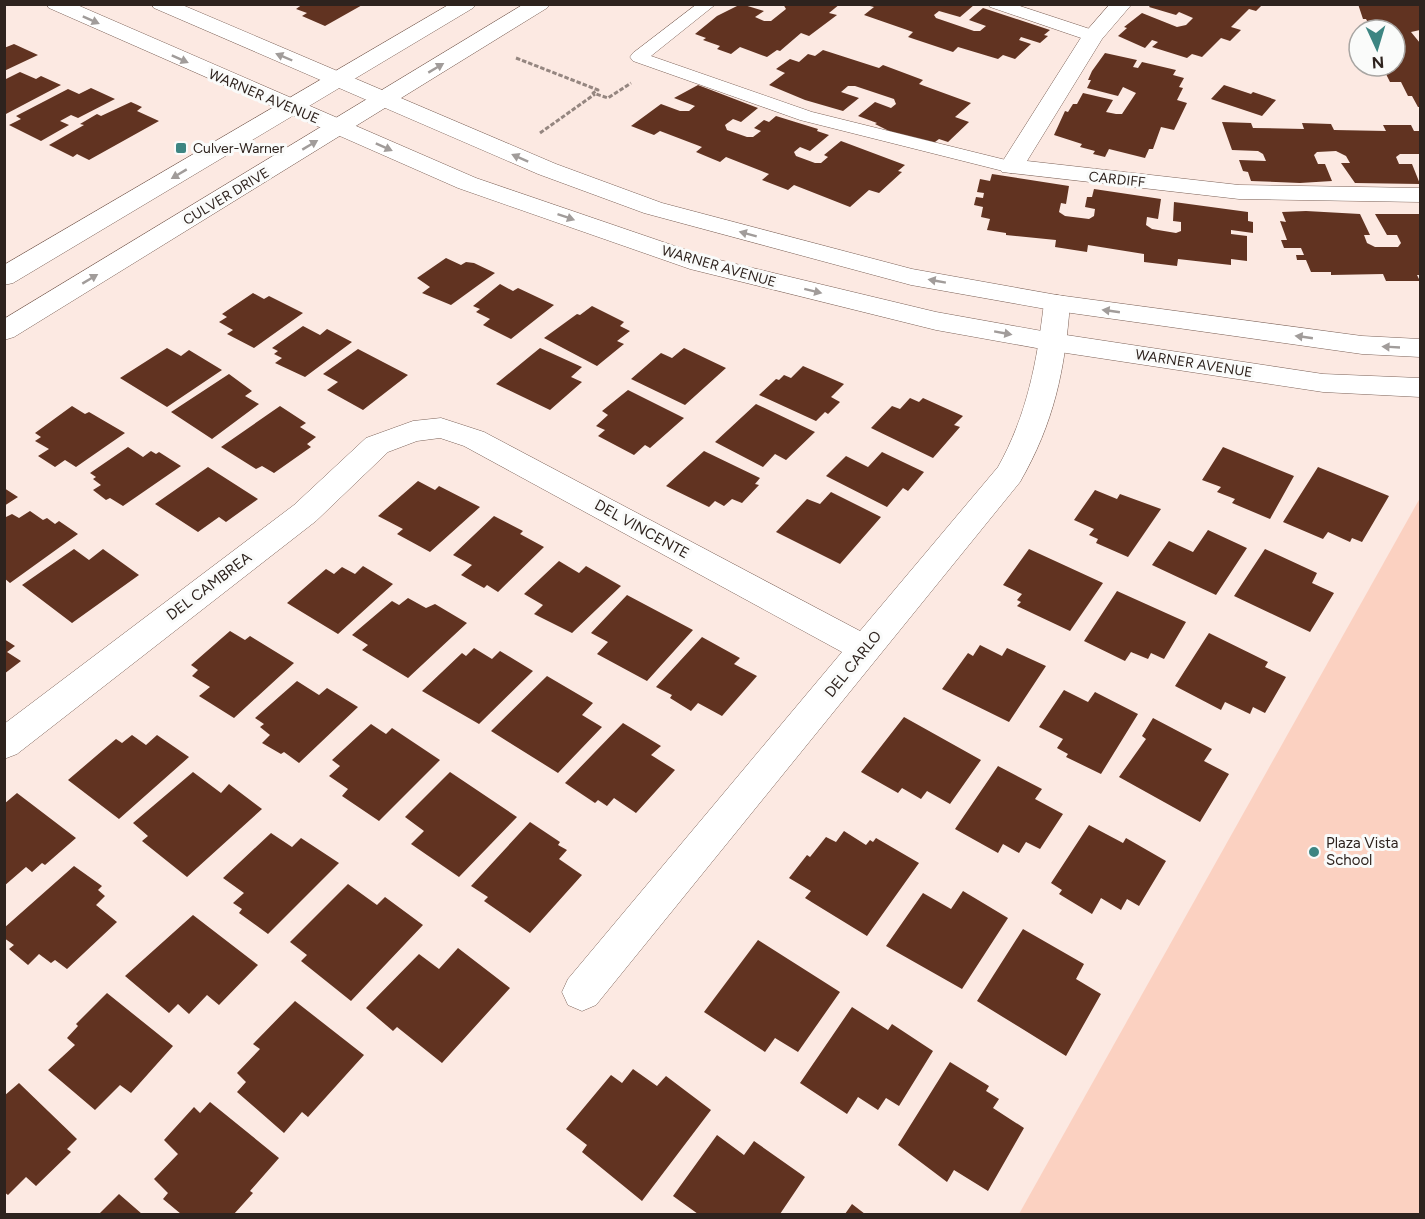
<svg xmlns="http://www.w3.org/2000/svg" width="1425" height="1219" viewBox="0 0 1425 1219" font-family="Figtree,sans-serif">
<rect width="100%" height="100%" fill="#fce9e2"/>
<!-- green -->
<path fill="#fbd1c1" d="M1420,498v716h-401z"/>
<!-- building -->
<path fill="#613321" d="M303,4h61l-39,22 -23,-10 5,-3 -11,-4z
M741,4l23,7 -9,6 9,4h7l15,-12 -3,-5h57l-11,9 8,2 -28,21 -8,-3 -21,18 -3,-1 -10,7 -27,-10 -9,7 -14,-5 3,-3 -17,-6 3,-2 -11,-4 22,-18z
M873,4h99l2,1 -14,12 -21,-6 -5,4 2,3 38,13h6l6,-5 -17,-6 14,-12 67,22 -6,5 4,1 -8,7 -19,-6 -2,3 12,4 -16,15 -12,-4 -5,4 -40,-12 -5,5 -45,-15 5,-5 -49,-17 10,-8 -4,-1z
M1151,4h112l-7,7 -7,-2 -18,18 10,3 -11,11 -9,-3 -19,19 -10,-3 -5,4 -35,-11 6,-5 -6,-2 -7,8 -27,-12 9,-8 -3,-1 18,-14 35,14 9,-2 7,-7 -14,-6 -3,3 -27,-8z
M1358,4h62v26l-9,2 9,11v64h-2l-6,-11h-4l-7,-14h-11l-7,-14 12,-2v-36h-23l-6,-11h-3z
M14,44l24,11 -34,16v-23z
M823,50l56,18 4,-3 40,15 -4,4 52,19 -16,14 14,5 -21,20 -9,-3 -8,6 -42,-14 -14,-7 2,-1 -19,-7 17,-14 16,6 5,-4 -2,-5 -39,-13h-7l-7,6 18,6 -16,13 -38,-11 -36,-15 16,-12 -9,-4 14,-10 9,3 9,-8 7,2z
M1105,53l32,7 -4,7 5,1 4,-6 34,8 -3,5 11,3 -5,9 4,1 -6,12 10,3 -13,27 -13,-3 -8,22h-4l-4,9 -36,-9 -4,8 -12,-3 2,-3 -15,-4 2,-3 -28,-9 11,-24 3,1 5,-8h4l6,-11 30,7 -7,12 10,2h6l14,-21 -13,-6 -5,9 -31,-8 4,-8h-3l4,-9z
M20,72l16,7 5,-3 20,9 -57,30v-35z
M698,85l60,23 -17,14 -8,-3 -8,6 2,5 20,7h6l8,-6 -7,-3 10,-8 5,2 7,-6 42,13 -1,2 12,4 -19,16 -10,-4 -6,5 2,4 19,7h6l7,-6 -4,-2 17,-14 64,24 -7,6 4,1 -23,21 -10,-3 -19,17 -56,-22 -6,5 -26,-10 7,-6 -43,-17 -6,5 -24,-10 6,-5 -42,-16 -6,4 -23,-9 30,-22 19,7h9l6,-5 -21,-8z
M1224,85l27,9 2,-2 23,8 -14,16 -51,-17z
M91,88l24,11 -37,19 -7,-3 -11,6 9,4 -28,16 -32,-16 12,-6 -5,-3 52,-27 11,5z
M131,102l11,5 -5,4 22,10 -70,39 -12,-6 -4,3 -24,-12 35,-20 -4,-1 17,-10 4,2z
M1222,122l29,1 2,5 51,1 -2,-6 29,1 3,6 52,1 -3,-6h28l3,6h6v23h-20l-4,3 3,7h13l8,20 -65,-1 -14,-20h9l-4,-7 -10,-5 -19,1 -3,3 4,9h7l7,17 -32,2 -49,-2 -3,-9 -5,-1 -4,-11 27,1 -3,-7 -5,-3 -26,-1z
M992,174l77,12 -3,18 -5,-1 -2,9 6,4 24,3 5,-3 1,-7 -10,-2 2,-10h5l2,-8 67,10 -3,20 -11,-2 -1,8 6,4 24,4 5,-2v-9l-8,-1 1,-19 74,10v9l5,1v11l-22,-3v4l16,2v25l-16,-2v6l-53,-6 -1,7 -33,-4v-8l-56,-9 -1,7 -32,-5 1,-7 -50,-5v-2l-19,-3 3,-11 -9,-2 2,-10 -9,-2 2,-8 7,1 1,-5 -7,-1 3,-13 10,2z
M1306,211l54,3 10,21h-6l3,8 8,4h23l3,-4 -4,-8h-10l-12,-21h44l1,61h-3l3,6h-34l-3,-7 -52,1v-3h-20l-5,-12h-9l-1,-5h8l-3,-7h-17l-3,-8h6l-7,-19 6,1 -4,-10z
M446,258l15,7 5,-3 8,1 21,10 -44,32 -29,-12 8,-6 -13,-9z
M500,284l13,7 5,-3 36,17 -43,34 -28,-14 7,-6 -14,-7 4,-3 -7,-3z
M253,293l11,6 5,-3 34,17 -49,35 -27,-14 6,-4 -14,-8 8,-5 -5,-3z
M592,306l32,16 -4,4 10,5 -13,10 7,3 -27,22 -53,-28 33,-24 3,1z
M303,326l17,9 7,-6 25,13 -47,35 -30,-14 7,-5 -8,-4 4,-3 -6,-3z
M167,348l14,8 8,-6 33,20 -55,37 -47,-29z
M540,348l42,19 -11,10 11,5 -32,28 -54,-26z
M684,348l42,20 -41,37 -54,-26 30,-26 11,5z
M358,349l50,26 -45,35 -36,-20 11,-8 -15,-8z
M803,366l41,18 -13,13 9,5 -12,12 -3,-2 -9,9 -57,-26 17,-16 3,1 5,-5 7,3z
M229,374l23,17 -7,5 14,8 -47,35 -41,-27z
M628,390l56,28 -34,30 -5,-3 -11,10 -36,-19 7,-6 -9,-4 12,-11 -6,-4z
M910,398l9,4 4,-4 40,18 -9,9 6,2 -27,31 -62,-30 21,-22 8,3z
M756,404l59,28 -29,28 -11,-6 -12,13 -48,-25z
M72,406l13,8 4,-2 36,21 -49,34 -11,-7 -10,7 -17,-11 11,-7 -14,-8 6,-4 -6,-4z
M280,406l26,17 -6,4 16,10 -9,7 4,3 -37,26 -12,-7 -6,3 -35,-22z
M128,447l15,10 8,-6 5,3 3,-2 22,14 -58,40 -13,-8 -4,2 -13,-10 8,-5 -8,-6 3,-2 -6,-4z
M1223,447l71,29 -24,43 -38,-16 3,-4 -18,-7 4,-5 -19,-7z
M704,451l56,27 -5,6 4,1 -17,18 -10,-4 -8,7 -9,-5 -6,6 -43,-21z
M882,452l42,20 -16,19 -5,-3 -16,19 -61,-31 20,-20 22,11z
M208,467l50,32 -32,23 -7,-5 -21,15 -43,-28z
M1318,467l71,29 -27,46 -10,-4 -2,4 -22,-10 -5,7 -40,-17z
M418,481l17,9 4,-4 41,21 -50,45 -33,-18 6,-5 -25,-13z
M4,488l14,9 -14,9z
M1095,490l22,9 3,-5 41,15 -33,48 -32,-14 2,-4 -9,-4 5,-6 -20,-9z
M831,492l50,25 -41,47 -64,-32 31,-33 13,5z
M30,511l13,9 4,-2 8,6 4,-3 19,13 -68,49 -6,-5v-60l8,-4 7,4z
M494,516l29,15 -3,3 24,13 -46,45 -11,-7 -3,3 -23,-13 11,-10 -19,-10z
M1208,530l39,18 -31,47 -64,-30 17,-24 24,11z
M74,549l15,11 14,-11 36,26 -67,48 -50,-38z
M1029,549l74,34 -33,48 -53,-25 4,-4 -4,-2 5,-6 -19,-9z
M1265,549l52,24 -5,10 22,10 -24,39 -76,-36z
M559,561l20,12 7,-7 35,20 -49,47 -38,-19 9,-9 -19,-11z
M363,566l30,18 -55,50 -51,-31 39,-34 8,5 8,-7 13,7z
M1117,591l69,31 -22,37 -13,-6 -3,6 -17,-7 -6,9 -41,-20z
M627,595l66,35 -46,51 -50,-27 11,-12 -17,-9z
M408,598l18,10 9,-4 32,19 -59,55 -46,-28 6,-5 -16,-10 40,-34 7,4z
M230,631l15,9 5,-4 44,27 -60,55 -35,-22 11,-9 -18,-11 6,-6 -7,-5z
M1209,633l59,29 -3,5 21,10 -21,36 -12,-6 -3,7 -25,-12 -4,8 -46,-24z
M702,637l38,21 -6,6 23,12 -35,40 -24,-13 -7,8 -21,-13 2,-3 -16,-8z
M4,639l11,7 -8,6 14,9 -17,13z
M980,645l22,11 5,-8 39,18 -37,56 -67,-33 26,-36 5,3z
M474,648l18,11 8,-8 33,20 -54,53 -57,-33 40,-38 4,3z
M547,676l46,27 -11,12 20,12 -44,46 -67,-42z
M297,681l22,14 8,-7 31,19 -59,56 -15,-11 -3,2 -19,-11 8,-8 -10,-8 4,-3 -9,-6z
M1064,690l24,12 7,-10 43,22 -37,60 -35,-17 2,-3 -11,-6 6,-9 -24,-12z
M904,717l77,43 -31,44 -23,-13 -6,8 -19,-11 -4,5 -37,-21z
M1153,718l59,31 -8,12 25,13 -29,48 -81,-45 27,-38 -4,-3z
M623,723l38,23 -10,9 24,15 -39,43 -22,-15 -7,8 -9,-6 -3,3 -30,-20z
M371,724l15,10 6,-6 48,32 -61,61 -37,-25 6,-7 -19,-13 11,-10 -8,-6z
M132,735l14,10 11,-10 32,22 -70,62 -51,-39 48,-41 6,4z
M998,766l44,23 -7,10 28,15 -23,35 -14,-7 -7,11 -16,-9 -5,9 -43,-24z
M193,772l28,21 8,-9 33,25 -75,68 -45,-36 6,-5 -15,-13z
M450,772l67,45 -58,60 -48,-33 13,-13 -19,-14z
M17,793l59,45 -31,27 -3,-2 -10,9 -6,-5 -22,19v-82z
M530,822l30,20 -2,3 9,5 -8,9 23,16 -52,58 -46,-32 4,-4 -17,-11z
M1089,825l34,18 3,-5 40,23 -27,45 -12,-7 -6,11 -20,-12 -9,16 -33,-20 3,-4 -11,-7z
M844,831l22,14 4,-5 3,2 3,-4 43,25 -52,73 -62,-38 6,-7 -22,-13 18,-23 3,2 16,-20 10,5z
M271,833l21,14 9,-9 38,25 -71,71 -29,-21 3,-4 -9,-6 11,-10 -21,-15z
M74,866l28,20 -4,4 7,6 -9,9 21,17 -50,47 -12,-9 -4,3 -12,-9 -11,11 -19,-16 5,-4 -10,-7v-10z
M348,884l29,21 8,-8 38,28 -72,76 -50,-40 6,-6 -17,-13z
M963,891l45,27 -46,71 -76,-43 37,-53 28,16z
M193,915l65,50 -39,40 -12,-10 -18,19 -11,-10 -9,9 -44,-37z
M1023,929l61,35 -8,15 25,15 -35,62 -89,-55z
M758,940l82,52 -42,60 -23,-14 -10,14 -61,-40z
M458,948l52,40 -68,75 -45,-36 -4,4 -27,-23 53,-54 20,15z
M107,993l66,53 -42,47 -11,-8 -25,25 -47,-40 27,-25 -8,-7 11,-12 -2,-2z
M295,1001l69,54 -56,62 -6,-5 -18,21 -47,-41 9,-10 -9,-9 23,-24 -7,-5z
M852,1007l36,23 4,-6 41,27 -34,55 -13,-8 -8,12 -20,-13 -11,17 -47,-31z
M950,1062l39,24 -3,5 13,8 -6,9 31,20 -36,63 -34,-21 -7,12 -49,-37z
M633,1069l24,17 9,-10 45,34 -69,91 -60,-49 5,-7 -21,-16 45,-54 11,8z
M19,1083l58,56 -10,10 4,3 -35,34 -10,-9 -18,18 -4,-3v-96z
M210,1102l69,56 -29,33 3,2 -19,21h-53l-18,-15 5,-6 -14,-14 24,-25 -14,-14 30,-33 6,6z
M717,1135l27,20 10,-14 51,36 -25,37h-82l-25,-18z
M119,1194l23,20h-43z
M852,1204l13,10h-20z"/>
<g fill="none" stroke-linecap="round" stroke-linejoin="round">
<!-- service casing -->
<g stroke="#7d6359" stroke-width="1">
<path id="service" d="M697,4h19l-65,52 161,56 206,51 2,4 -2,4 -7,2 -211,-53 -167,-59 -3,-4 3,-4z
M988,4h26l85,28 2,4 -2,4h-12l-97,-33z"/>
</g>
<!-- minor casing -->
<g stroke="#7d6359" stroke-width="1">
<path id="minor" d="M1110,4h22l-30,35 -75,122 212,24 181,3v14l-181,-3 -237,-27 -3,-5 83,-131z
M1057,295l10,2 3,6c-5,67 -16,120 -50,179l-424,523 -14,6 -14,-6 -6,-13 6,-13 274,-327 -378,-206 -24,-8 -23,3 -29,11 -72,69 -299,233 -13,5v-35l290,-219 72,-67 47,-17 28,-3 43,14 376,199 138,-164c29,-52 39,-105 46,-164l3,-6z"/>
</g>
<!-- tertiary casing -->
<g stroke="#7d6359" stroke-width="1">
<path id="tertiary" d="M46,4h29l401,174 231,79 229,55 117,21 270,41 97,4v19l-97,-5 -270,-41 -117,-21 -246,-61 -232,-81 -409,-180z
M151,4h29l376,160 106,39 250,66 145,26 305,41 58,3v18l-58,-3 -305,-43 -146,-26 -267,-72 -106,-39 -384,-166z"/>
</g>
<!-- primary casing -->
<g stroke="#7d6359" stroke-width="1">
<path id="primary" d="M450,4h26l-3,4 -460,275 -9,2v-20z
M524,4h26l-3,4 -533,329 -10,3v-21z"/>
</g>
<!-- path -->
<path stroke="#958680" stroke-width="3" stroke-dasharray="4.5 2" stroke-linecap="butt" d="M516,58l82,32 -5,3 15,5 23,-15
M540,133l55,-39"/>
<!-- service -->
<use href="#service" fill="#fff" fill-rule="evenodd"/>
<!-- minor -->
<use href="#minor" fill="#fff" fill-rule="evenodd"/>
<!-- tertiary -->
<use href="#tertiary" fill="#fff" fill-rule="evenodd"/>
<!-- primary -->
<use href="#primary" fill="#fff" fill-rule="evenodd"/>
</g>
<!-- one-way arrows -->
<defs><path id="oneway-solid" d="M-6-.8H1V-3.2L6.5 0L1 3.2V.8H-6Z" transform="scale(1.5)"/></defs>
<g fill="#a19c9a">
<use href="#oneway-solid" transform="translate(91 20) rotate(24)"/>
<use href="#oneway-solid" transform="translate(284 57) rotate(-157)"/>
<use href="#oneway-solid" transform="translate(180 59) rotate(24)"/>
<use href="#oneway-solid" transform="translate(436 68) rotate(-31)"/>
<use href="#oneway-solid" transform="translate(310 145) rotate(-31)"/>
<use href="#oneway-solid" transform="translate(384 147) rotate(24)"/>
<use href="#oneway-solid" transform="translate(520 158) rotate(-156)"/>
<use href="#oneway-solid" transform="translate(179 174) rotate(149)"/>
<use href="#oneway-solid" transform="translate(566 217) rotate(19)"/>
<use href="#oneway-solid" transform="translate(748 234) rotate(-165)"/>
<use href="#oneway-solid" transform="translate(90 279) rotate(-31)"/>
<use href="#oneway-solid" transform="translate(937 281) rotate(-170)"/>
<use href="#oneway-solid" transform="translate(813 291) rotate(14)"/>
<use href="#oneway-solid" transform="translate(1111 311) rotate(-172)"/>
<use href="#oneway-solid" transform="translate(1003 333) rotate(10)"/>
<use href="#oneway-solid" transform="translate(1304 337) rotate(-172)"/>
<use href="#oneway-solid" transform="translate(1391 347) rotate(-177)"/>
</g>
<!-- markers -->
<g fill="#3d8582" stroke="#fafbfa" stroke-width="2">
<rect x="175" y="142" width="12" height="12" rx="3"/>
<circle cx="1314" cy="852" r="6"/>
</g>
<g text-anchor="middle" stroke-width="6" stroke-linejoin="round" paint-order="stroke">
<!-- far-street labels -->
<g font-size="14" fill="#2e231e" stroke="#fafbfa">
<text transform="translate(264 96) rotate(23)" y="5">WARNER AVENUE</text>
<text transform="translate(1117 179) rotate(6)" y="5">CARDIFF</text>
<text transform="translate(226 196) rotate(-31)" y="5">CULVER DRIVE</text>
<text transform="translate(719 266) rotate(16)" y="5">WARNER AVENUE</text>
<text transform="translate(1194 363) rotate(9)" y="5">WARNER AVENUE</text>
</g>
<!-- far-poi labels -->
<g font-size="14" fill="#2e231e" stroke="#fafbfa" text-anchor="start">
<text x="193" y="153">Culver-Warner</text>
</g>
<!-- street labels -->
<g font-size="15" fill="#2e231e" stroke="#fafbfa">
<text transform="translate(642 529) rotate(29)" y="5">DEL VINCENTE</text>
<text transform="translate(209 586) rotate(-37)" y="5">DEL CAMBREA</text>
<text transform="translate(853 664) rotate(-51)" y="5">DEL CARLO</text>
</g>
<!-- poi labels -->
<g font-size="15" fill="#2e231e" stroke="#fafbfa" text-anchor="start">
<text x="1326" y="848">Plaza Vista<tspan x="1326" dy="17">School</tspan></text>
</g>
</g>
<!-- border -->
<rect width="1425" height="1219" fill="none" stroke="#2e231e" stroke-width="12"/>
<!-- north arrow -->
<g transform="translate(1377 48) rotate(176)"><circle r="28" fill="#fafbfa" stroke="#a8a5a2" stroke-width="1.5"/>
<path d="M0-4.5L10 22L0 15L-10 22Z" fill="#3d8582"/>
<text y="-9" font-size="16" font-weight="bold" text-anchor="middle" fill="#2e231e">N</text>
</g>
</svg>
